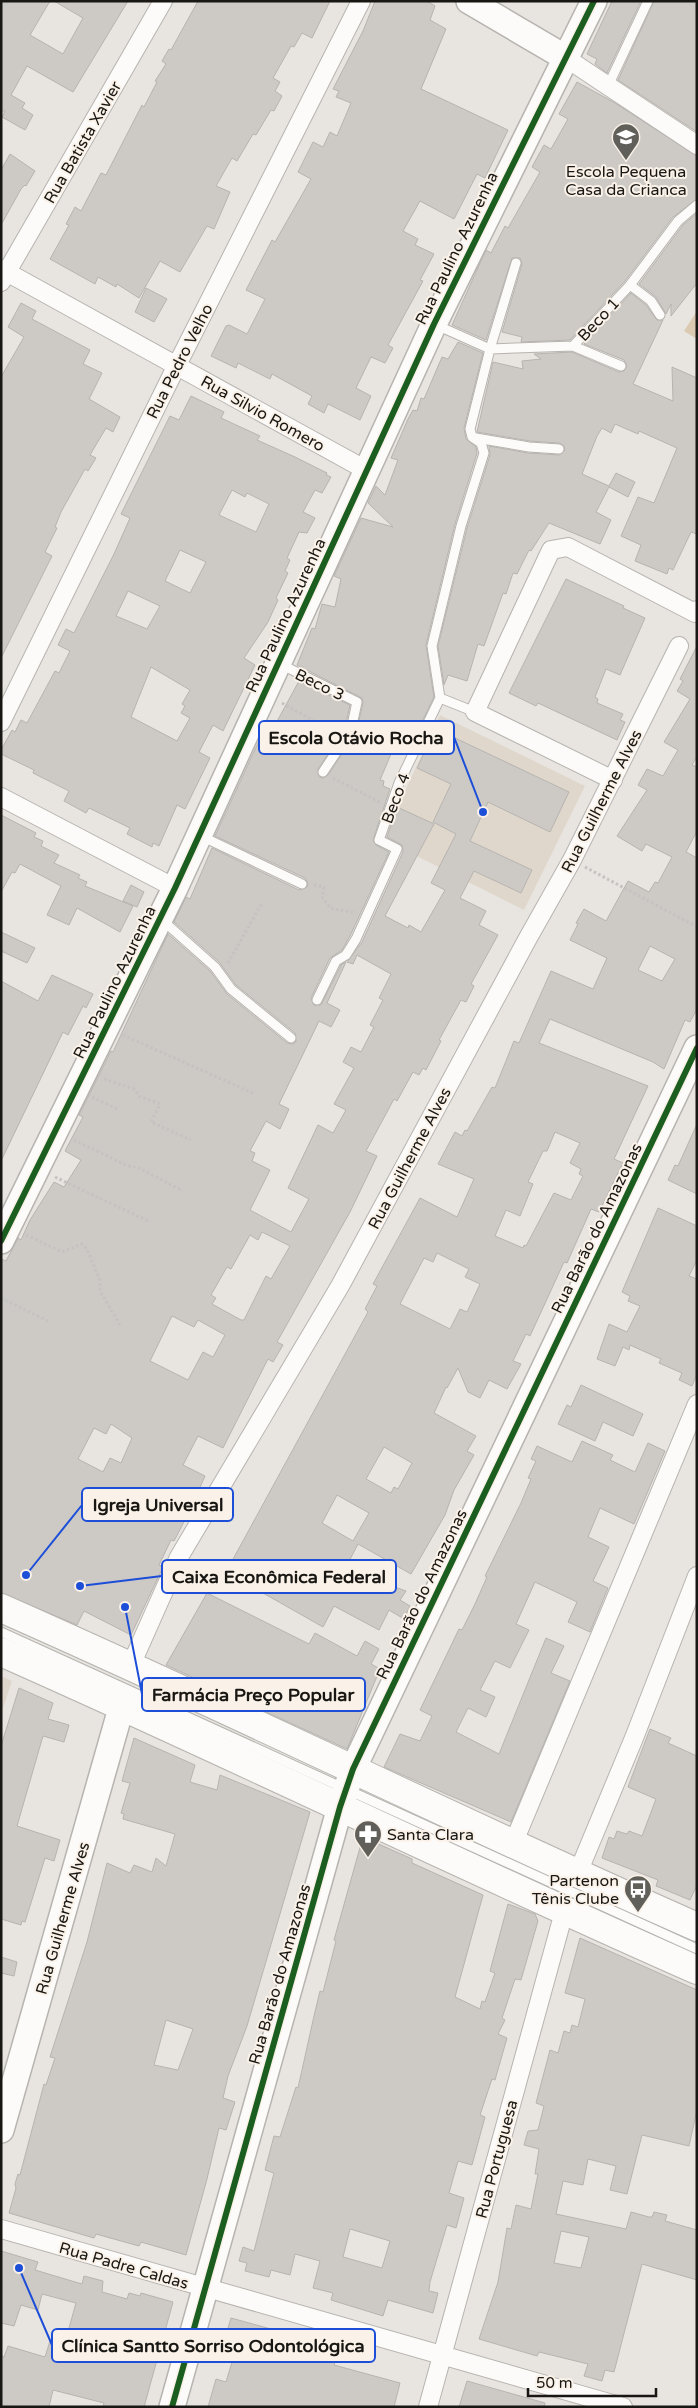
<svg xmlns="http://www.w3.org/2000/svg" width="698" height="2408" viewBox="0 0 698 2408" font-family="'Varela Round',sans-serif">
<rect width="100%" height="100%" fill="#e8e4df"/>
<!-- built -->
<path fill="#dfd7cc" d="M440,715l145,71 -61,124 -141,-71z
M1,1676l11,5 -11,33z"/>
<!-- green -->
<path fill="#dbc9b2" d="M697,311v28l-13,-8z"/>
<!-- building -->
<path fill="#cdcac6" stroke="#b7b4b0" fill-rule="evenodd" d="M1,1h49l-20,34 33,19 20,-36 -29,-17h74l-55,91 -46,-26 -16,29 14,8 -3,5 11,7 -8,15 -23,-13 3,-6h-4z
M198,1h132l-18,37 -10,-5 -8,14 -3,-1 -18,32 7,4 -5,9 7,5 -8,15 -3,-1 -15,25 -3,-1 -16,27 -5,-3 -16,28 14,6 -16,37 -7,-3 -27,46 -20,-11 -21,37 -22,-14 -1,3 -18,-10 -3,7 -45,-25 19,-34 -3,-1 9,-17 6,4 20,-38 5,2 36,-70 2,2 13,-25 -2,-1 11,-17 -4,-3 7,-12 2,1z
M375,1h52l8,5 -5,14 16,9 -25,60 87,41 -23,48 -8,-4 -23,45 -34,-18 -17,30 15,8 -3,6 19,9 -14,26 3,1 -35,64 5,3 -8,15 -14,-6 -15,31 15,8 -11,24 -32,-16 -4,9 -16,-9 4,-8 -40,-22 -2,5 -32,-16 -2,5 -25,-12 15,-30 3,-1 18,9 18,-35 -19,-9 26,-50 3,2 36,-63 -13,-7 15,-30 10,5 7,-15 7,4 14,-33 -15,-6 3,-6 -6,-2 30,-58z
M612,1h29l-34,72 -12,-9 2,-5 -10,-5z
M654,1h43v131l-79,-52z
M577,82l38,21 82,53v43l-24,18 -48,64 -55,59 -49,2 1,-5 -20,-5 20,-68 -2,-6h-8l-26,82 -34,-15 34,-75 5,3 14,-27 3,2 32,-56 -8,-5 12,-22 7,4 17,-30 -9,-5z
M10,154l25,17 -9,15 -1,-1 -4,4 -20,36v-55z
M697,213v70l-26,33v-12l-5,10 -10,-17 -17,-13 44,-59z
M146,288l21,11 -13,23 -19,-10z
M631,293l15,12 11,15h6l-30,64 40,17 -1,-34 25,11v156l-6,-2 -18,38 -4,-2 -2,6 -32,-13 6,-16 -20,-9 17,-39 16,6 23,-55 -38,-17 -1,3 -23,-10 -4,9 -9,-5 -5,8 -15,38 27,12 7,-13 19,9 -7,15 -19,-10 -13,25 15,8 -11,24 -51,-21 -18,28 -2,-1 -12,24 -4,-1 -7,21 -3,-1 -19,53 -6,-2 -11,37 -19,-6 -4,10 -6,-39 29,-118 23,-73 -1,-9 39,7 31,2 6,-5 -1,-4 -5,-3 -29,-2 -53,-9 16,-70 30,7 -1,-8 19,-2 -7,-5 38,-2 47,20 5,-1 3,-5 -3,-6 -40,-16z
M21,303l15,8 -4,8 58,31 -7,14 19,9 -13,26 31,18 -7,15 -7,-4 -16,27 6,3 -8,13 -3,-2 -24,43 -6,15 2,1 -12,24 7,4 -51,102v-281l23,-40 -16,-10z
M458,342l25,11 -19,75 2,11 10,8 1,6 -22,71 -29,121 8,52 -17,35 -19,5v17h-7l-11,26 4,1 -1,5 7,3 -17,51 3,5 13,7 -39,84 -8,14 -12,8 -19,40 3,7h7l20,-40 5,-3 -19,41 13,7 -9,17 -12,-6 -40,83 10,5 -9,20 -14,-8 -16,30 5,2 -3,8 18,9 -20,40 41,22 18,-33 -21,-11 30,-63 15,8 13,-23 -12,-6 20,-36 -11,-6 8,-15 10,5 13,-25 -4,-2 13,-25 -4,-2 12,-24 -34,-19 -4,9 -6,-2 15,-20 41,-90 -1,-7 -15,-8 10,-30 37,17 -49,92 23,12 1,-3 12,7 24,-42 -14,-7 25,-49 -23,-12 18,-38 -34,-16 19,-39 133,63 -19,40 -62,-30 -18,39 62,29 -11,23 -47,-22 -14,27 26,13 -7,14 19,10 -27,49 3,2 -8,16 -5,-2 -22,40 2,1 -15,29 -3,-2 -4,7 -6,-3 -16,29 -3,-2 -28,52 11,5 -27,56 -73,130 6,3 -10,17 -5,-3 -45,89 -25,-12 -15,29 22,11 -17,38 -14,27 -3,-1 -12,25 4,2 -32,68 -47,-24 -7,14 -76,-32v-334l5,2 12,-23 3,2 9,-20 24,-38 10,5 17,-27 -16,-9 18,-34 -4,-2 32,-64 2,1 55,-118 42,37 17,23 60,49 6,1 3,-2 -1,-9 -59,-48 -17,-23 -45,-40 12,-25 4,2 22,-51 87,42 8,-3 1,-4 -3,-5 -90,-42 43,-93 5,-10 6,3 30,-55 51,24 -5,23 -27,41 1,8 4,1 5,-3 28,-42 7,-30 -1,-5 -65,-33 15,-37 3,1 7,-25 13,3 6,-28 -7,-3 27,-58 32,9 -25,-24 8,-17 9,9 13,-35 -7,-2 17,-39 5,-9 4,1 4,-13 3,1 18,-42 6,2zM262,1232l28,14 -19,33 -5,-3 -22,44h-3l-29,-16 4,-6 -5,-3 16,-28 4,2 19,-34 8,5zM172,1316l22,11 4,-7 27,15 -12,22 -10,-5 -15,28 -38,-19zM111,1424l21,14 -11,25 -11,-5 -7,14 -25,-13 16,-31 12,6z
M191,396l33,16 -3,6 39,18 -3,4 38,17 32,16 -1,2 5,2 -9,16 -7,-3 -12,22 12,6 -8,15 -8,-1 -12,26 3,2 -5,11 3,2 -12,25 2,2 -10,22 -24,36 11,7 -32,66 -10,-6 -14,27 11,6 -25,51 -8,-4 -18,41 -6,-3 -1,4 -25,-13 3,-6 -41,-20 -3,5 -22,-12 5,-10 -36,-18 1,-3 -33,-16v-4l11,-20 3,2 6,-12 6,3 28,-52 4,2 11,-22 -12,-6 8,-16 8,4 40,-79 16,-36 -9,-4 49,-98 9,4zM232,490l13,7 2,-4 22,11 -13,28 -37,-17zM180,550l26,12 -16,31 -25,-12zM128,591l32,15 -13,23 -31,-13zM151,667l39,23 -8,14 3,2 -4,7 9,5 -13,23 -46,-24z
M566,579l58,27 -1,2 22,10 -25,57 -14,-6 -11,28 3,2 -1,4 26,11 -3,6 5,2 -8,18 -79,-37 -2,3 -27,-13z
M697,646v110l-5,9 5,2v64l-11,21 11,6v151l-7,13 -5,-2 -21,49 -11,-7 -103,-43 -11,24 109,43 -34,73 9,4 -24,49 -8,-3 -24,54 -3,-1 -34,74 -4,-2 -13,27 8,3 -14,25 -18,-9 -9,18 -12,-6 -10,-24 -11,20 -1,-1 -12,26 42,23 -9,15 7,4 -20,35 -9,25 -34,59 -53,-30 -13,25 61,22 -6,9 10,6 -6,13 -15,-9 -10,20 -45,-24 -11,21 -97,-55 142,-260 -3,-3 12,-23 -4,-2 47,-86 37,19 17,-38 -36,-15 17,-32 7,4 3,-6 2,1 25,-44 3,1 19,-47 5,2 32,-72 42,18 14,-31 -37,-18 8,-16 -2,-1 8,-14 22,12 22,-40 21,11 6,-10 3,1 14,-26 -26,-13 -4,7 -25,-15 30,-46 -9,-5 9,-16 16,7 15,-26 -14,-8 26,-43 -13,-8 6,-10 -3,-2zM650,946l25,13 -13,22 -24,-11zM555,1132l25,11 -10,20 11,6 -2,5 4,2 -12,24 -17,-7 -28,53 -2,-1 -1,3 -28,-12 11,-26 14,6 13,-32 -5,-2 15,-31h4zM437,1253l32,16 -4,8 15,7 -13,28 -7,-3 -10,20 -50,-25 24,-46 9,4zM384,1447l28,16 -14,26 -4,-2 -3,6 -25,-14zM337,1495l32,18 -16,28 -31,-18z
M1,815l35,18 -2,4 9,4 -2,5 18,9 -5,8 26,12 -2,3 9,4 -2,4 48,20 -13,26 -43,-24 -8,17 -22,-10 14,-29 -41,-22 -5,9 -3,-1 -11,20z
M131,885l13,7 -7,15 -14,-6z
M1,932l34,16 -8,15 -26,-12z
M52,975l41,19 -7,14 -3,-2 -15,29 -5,-3 -62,129v-180l37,20z
M697,1124v70l-29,-14 7,-15 3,1z
M658,1208l39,18v34l-8,16 8,3v95l-5,12 -13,-6 3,-7 -23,-10 2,-4 -31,-14 -1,5 -6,-3 -8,19 -18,-7 12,-35 18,8 13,-26 -12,-5 2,-5 -8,-4z
M581,1385l62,29 -10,22 -30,-14 -8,19 -37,-17 9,-19 4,2z
M582,1441l31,14 -3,5 25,12 13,-29 17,8 -31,73 -34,-16 -12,29 21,10 -16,34 15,7 -18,44 -22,-10 9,-20 -42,-20 -19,42 13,6 -19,38 -15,-7 -15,29 15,7 -9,20 -18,-9 -12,24 43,22 47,-116 18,8 -13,27 19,8 -59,141 -127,-55 16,-33 20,7 12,-25 -12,-6 39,-81 3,1 13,-26 12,-27 -2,-1 36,-73 10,-24 -3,-1 8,-17 -5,-2 6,-13 35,16z
M207,1593l102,51 6,-11 42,23 8,-15 14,8 -8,15 9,5 -33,80 -107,-49 1,-2 -22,-11 -1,2 -52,-24z
M19,1688l34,15 -5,16 21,6 -5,17 -21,-6 -26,90 43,14 -6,21 -9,-3 -20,64 -3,-1 -1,4 -20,-6v-173z
M650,1729l21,9 -3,5 29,13v129l-7,15 -34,-14 2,-6 -56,-22 7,-21 5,2 3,-8 10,3 2,-3 13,5 14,-37 -28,-12z
M134,1738l61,27 -5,17 27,8 3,-15 90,37 -63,214 -19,50 -5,22 12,4 -9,28 -7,-2 -12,51 -21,76 -45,-13 -2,4 -43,-12 -2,4 -85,-25 7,-25 -1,-4 3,-10 2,1 24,-91 2,1 9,-27 -5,-1 37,-115 20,-79 23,10 4,-8 18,7 4,-14 10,8 9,-32 -52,-15 1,-5 -3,-1 9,-30 -8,-2zM166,2020l27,9 -15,41 -24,-5z
M363,1837l49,22v4l71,32 -28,102 25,12 2,-8 3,1 10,-29 -5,-2 18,-67 27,10 3,7 -17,59 -6,-1 -13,39 3,2 -7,14 9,4 -12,42 -3,-1 -12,36 5,2 -13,48 -14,-4 -9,32 15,5 -8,30 -9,-3 -17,57 -1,9 9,2 -5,20 -45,-13 -5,16 -52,-16 2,-7 -20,-5 7,-27 -25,-7 -5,21 -19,-5 -2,7 -24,-6 2,-8 -8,-2 4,-14 11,4 20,-78 -9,-3 9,-34 6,1 16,-50 2,1 16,-72 6,-25 3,1 13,-51 -2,-1zM350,2229l40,12 -8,27 -39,-11z
M580,1938l117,52v120l-8,36 -47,-11 -15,59 -17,-4 6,-24 -28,-7 -5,26 -20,-4 -7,33 70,15 5,-17 18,5h3l2,-5 13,3 -2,6 32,9v50l-55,-16 -28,108 -9,-2 -3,11 -18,-5 4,-12 -49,-12 -2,4 -58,-17 19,-57 9,-54 4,1 5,-24 15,4 7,-35h-3l4,-25 -15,-4 4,-14 10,-1 6,-24 -8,-3 14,-53 8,3 6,-22 6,2 2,-8 6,2 7,-28 -20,-6zM561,2231l28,6 -8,31 -27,-5z
M1,1957l16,5 -3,14 -13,-3z
M1,2251l37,11 -3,8 47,14 2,-8 19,5 -1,11 25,7 2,-6 11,3 1,-3 32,9 -29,105h-41l1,-4 -51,-13 -4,17h-48v-51l3,1 4,-11 37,11 5,-16 14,5 12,-43 -34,-9 -4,16 -17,-5 -7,21 -13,-3z
M231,2318l40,11 -3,9 49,14 -1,5 19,5 -1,3 66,18 -6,24h-186l8,-28 10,3 10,-33 -13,-4z
M467,2381l78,22 -1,4h-85z"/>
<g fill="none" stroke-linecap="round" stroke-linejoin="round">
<!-- lane casing -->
<g stroke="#b7b4b0" stroke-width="11">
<path id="lane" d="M608,86l40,-85
M630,285l21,16 9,14
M434,324l56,25 83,-3 57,-61 48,-64 19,-16
M573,346l48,20
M476,438l53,9 30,2
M280,664l77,38 -6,28 -28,42
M475,712l-35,-14 -8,-52 29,-120 23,-73 -3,-10 -9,-6 -2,-8 20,-80 26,-86
M201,836l101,48
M161,919l54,48 16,22 60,49
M317,1000l19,-39 10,-6 10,-16 41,-90 -18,-9 20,-57 41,-85
M1,1632l696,317"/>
</g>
<!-- street casing -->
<g stroke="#b7b4b0" stroke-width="20">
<path id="street" d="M566,58l131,87
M1,269l365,201
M1,282l162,-281
M1,722l176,-357 184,-364
M613,780l-138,-68 76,-162 17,-3 127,66 2,-3
M1,797l174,91
M131,1665l48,-108 161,-271 188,-348 44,-78 107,-214
M513,1844l184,-440
M577,1875l57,-137 63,-162
M1,2229l622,178
M428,2407l136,-495"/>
</g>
<!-- secondary casing -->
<g stroke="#b7b4b0" stroke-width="28">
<path id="secondary" d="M469,1l97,57
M1,1241l174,-353 259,-564 160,-323
M1,2130l121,-425
M172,2407l168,-600 13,-38 344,-721"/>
</g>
<!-- primary casing -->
<g stroke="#b7b4b0" stroke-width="30">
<path id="primary" d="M1,1608c234,103 462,216 696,319
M1,1652c233,103 462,215 696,318"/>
</g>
<!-- path -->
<path stroke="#c4c3c2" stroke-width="3" stroke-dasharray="2.5 2.5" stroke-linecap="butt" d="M282,703l32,18
M333,778l48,25
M585,867l112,60
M314,885l10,2 -2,10 8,11 26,5
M228,963l34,-60
M123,1035l132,59
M104,1079l30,10 5,7 21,8 -9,18 40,18
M92,1097l25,12
M74,1140l54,26 11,2 42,22
M55,1177l95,45
M26,1235l36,17 20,-8 5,5 13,32v10l20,34
M1,1298l49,24"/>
<!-- lane -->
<use href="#lane" stroke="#fcfbfa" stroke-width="9"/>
<!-- street -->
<use href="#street" stroke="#fcfbfa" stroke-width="18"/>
<!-- secondary -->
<use href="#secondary" stroke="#fcfbfa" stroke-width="25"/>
<!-- primary -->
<use href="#primary" stroke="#fcfbfa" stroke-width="28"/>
<!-- cycleway casing -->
<g stroke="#faf2e8" stroke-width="9">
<path id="cycleway" d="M1,1241l174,-353 259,-564 160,-323
M172,2407l168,-600 13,-38 344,-721"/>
</g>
<!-- cycleway -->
<use href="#cycleway" stroke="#1b5e20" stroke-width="6"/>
</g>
<!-- icons -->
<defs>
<g id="school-pin" transform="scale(1.4375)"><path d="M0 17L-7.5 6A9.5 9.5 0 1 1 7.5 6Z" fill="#615f5a" stroke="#faf2e8"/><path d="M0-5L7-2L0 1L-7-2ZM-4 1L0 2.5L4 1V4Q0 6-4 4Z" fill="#fff"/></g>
<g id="pharmacy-pin" transform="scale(1.4375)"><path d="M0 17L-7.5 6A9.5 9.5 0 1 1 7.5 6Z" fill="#615f5a" stroke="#faf2e8"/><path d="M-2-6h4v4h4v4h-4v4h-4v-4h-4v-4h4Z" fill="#fff"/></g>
<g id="bus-pin" transform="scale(1.4375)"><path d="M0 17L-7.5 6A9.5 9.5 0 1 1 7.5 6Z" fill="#615f5a" stroke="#faf2e8"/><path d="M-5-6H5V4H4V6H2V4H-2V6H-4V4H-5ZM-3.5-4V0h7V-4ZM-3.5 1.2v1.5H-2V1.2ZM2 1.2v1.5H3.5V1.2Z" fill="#fff"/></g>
</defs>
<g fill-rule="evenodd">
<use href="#school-pin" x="626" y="137"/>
<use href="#pharmacy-pin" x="368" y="1834"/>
<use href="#bus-pin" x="638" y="1889"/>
</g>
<g text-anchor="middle" stroke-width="4" stroke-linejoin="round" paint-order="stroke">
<!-- street labels -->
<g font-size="16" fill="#191713" stroke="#faf2e8">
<text transform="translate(82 142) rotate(-60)" y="6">Rua Batista Xavier</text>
<text transform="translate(456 248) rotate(-64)" y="6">Rua Paulino Azurenha</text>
<text transform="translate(598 319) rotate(-47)" y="6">Beco 1</text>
<text transform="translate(179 361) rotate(-63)" y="6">Rua Pedro Velho</text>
<text transform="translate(263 413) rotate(29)" y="6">Rua Silvio Romero</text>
<text transform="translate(285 615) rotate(-65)" y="6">Rua Paulino Azurenha</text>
<text transform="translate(320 684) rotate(26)" y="6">Beco 3</text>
<text transform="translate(395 798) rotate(-69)" y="6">Beco 4</text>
<text transform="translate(601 801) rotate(-63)" y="6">Rua Guilherme Alves</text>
<text transform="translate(114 982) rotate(-64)" y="6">Rua Paulino Azurenha</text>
<text transform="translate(409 1158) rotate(-62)" y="6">Rua Guilherme Alves</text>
<text transform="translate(596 1228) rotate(-64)" y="6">Rua Barão do Amazonas</text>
<text transform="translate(421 1594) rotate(-64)" y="6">Rua Barão do Amazonas</text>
<text transform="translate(62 1918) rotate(-74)" y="6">Rua Guilherme Alves</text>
<text transform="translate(279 1974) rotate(-74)" y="6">Rua Barão do Amazonas</text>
<text transform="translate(496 2159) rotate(-75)" y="6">Rua Portuguesa</text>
<text transform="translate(124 2265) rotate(16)" y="6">Rua Padre Caldas</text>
</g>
<!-- poi labels -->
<g font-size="16" fill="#191713" stroke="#faf2e8">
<text x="626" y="177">Escola Pequena<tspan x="626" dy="18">Casa da Crianca</tspan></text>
<text x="387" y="1840" text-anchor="start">Santa Clara</text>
<text x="619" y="1886" text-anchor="end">Partenon<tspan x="619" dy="18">Tênis Clube</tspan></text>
</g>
</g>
<!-- callouts -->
<path fill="none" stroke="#1d4ed8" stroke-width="2" d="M483 812L454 737M26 1575L82 1505M80 1586L162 1576M125 1607L142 1694M19 2268L52 2345"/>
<g fill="#1d4ed8" stroke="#faf2e8" stroke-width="2">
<circle cx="483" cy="812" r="5"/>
<circle cx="26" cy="1575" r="5"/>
<circle cx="80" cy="1586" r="5"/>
<circle cx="125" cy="1607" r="5"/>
<circle cx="19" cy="2268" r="5"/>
</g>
<g fill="#faf2e8" stroke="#1d4ed8" stroke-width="2">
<rect x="259" y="721" width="195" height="33" rx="5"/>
<rect x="82" y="1488" width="151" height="33" rx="5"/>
<rect x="162" y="1560" width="234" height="33" rx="5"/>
<rect x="142" y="1678" width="223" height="33" rx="5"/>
<rect x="52" y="2329" width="323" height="33" rx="5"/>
</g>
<g font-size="18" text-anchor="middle" font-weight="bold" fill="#191713">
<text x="356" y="744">Escola Otávio Rocha</text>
<text x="158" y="1511">Igreja Universal</text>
<text x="279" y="1583">Caixa Econômica Federal</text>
<text x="253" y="1701">Farmácia Preço Popular</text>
<text x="213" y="2352">Clínica Santto Sorriso Odontológica</text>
</g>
<!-- border -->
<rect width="698" height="2408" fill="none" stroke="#191713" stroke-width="5"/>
<!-- scale -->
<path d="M528 2388v8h128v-8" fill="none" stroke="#191713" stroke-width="2.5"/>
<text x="536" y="2388" font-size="15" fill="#191713" stroke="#faf2e8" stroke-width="4" paint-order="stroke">50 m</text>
</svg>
